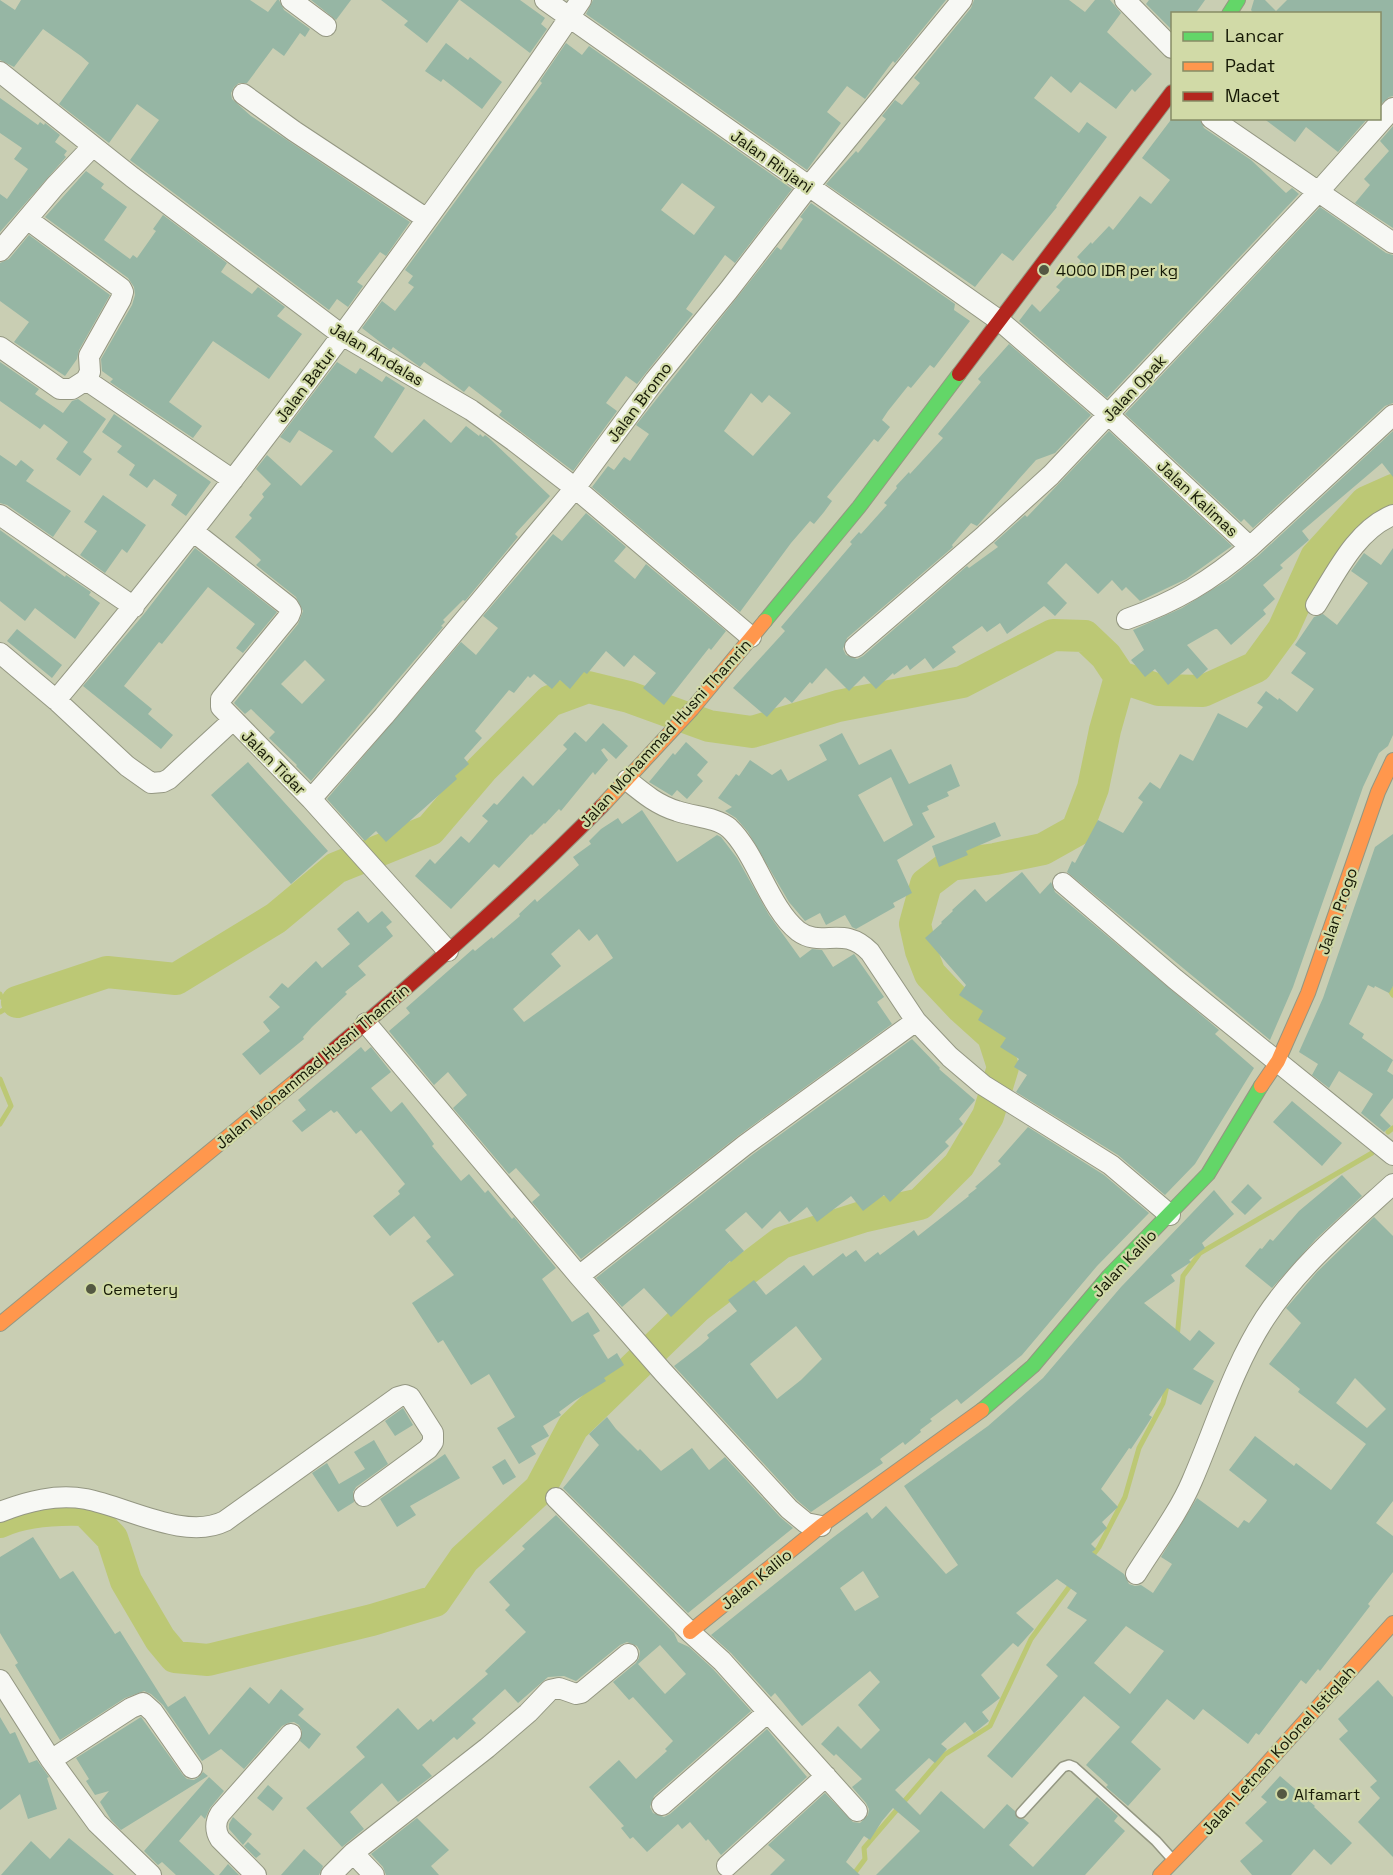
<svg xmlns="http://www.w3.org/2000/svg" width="1393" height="1875" viewBox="0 0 1393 1875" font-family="'Space Grotesk',sans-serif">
<rect width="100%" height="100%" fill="#c9ceb3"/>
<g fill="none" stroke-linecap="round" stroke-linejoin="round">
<!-- stream -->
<path stroke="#bcc875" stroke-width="5" d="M1393,989l-2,3 2,3
M0,994l1,3 16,5
M0,1012l17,-10
M0,1079l11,27 -11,18
M1388,1132l5,-4
M1177,1338l6,-62 17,-23 172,-100
M1090,1559l9,-12 26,-50 14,-49 24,-45 5,-21
M853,1875l12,-16 -1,-11 80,-93 46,-29 41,-87 41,-56"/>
<!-- river -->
<path stroke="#bcc875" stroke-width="32" d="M17,1002l90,-30 69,7 100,-61 60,-50 94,-38 52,-61 68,-68 38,-14 41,10 80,29 43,6 86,-26 124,-24 91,-47 32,1 21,20 14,21 39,13 44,1 53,-24 27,-37 33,-73 50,-55 27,-12
M0,1522c26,-12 57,-13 85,-12l27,28 14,43 34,58 15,18 33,3 164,-40 63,-19 29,-42 76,-70 33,-62 124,-120 84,-64 81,-26 58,-13 39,-39 29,-49 15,-49 -10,-31 -31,-28 -32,-34 -9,-23 -6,-27 11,-40 25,-19 44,-6 48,-10 34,-19 16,-42 12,-58 15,-53"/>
</g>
<!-- building -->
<path fill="#96b6a4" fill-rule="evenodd" d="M0,0l15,10 6,-10h229l18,12 9,-12h2l5,10 26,19 -5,8 -5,-4 -16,23 -11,-8 -26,35h-8l-5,4 -3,6 1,6 19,17 159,106 -24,34 -6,-4 -23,30 6,4 -15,21 -11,-8 -8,11 -199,-150 29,-40 -22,-16 -28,39 -50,-39 30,-41 -8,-7 -38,-27 -29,38 -14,-7z
M311,0h40l-15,20z
M381,0h78l-32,43 -23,-18 4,-4z
M460,0h60l25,18 -4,6 6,5 -17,24z
M593,0h353l-51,63 -2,-2 -28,38 -18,-13 -20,26 14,11 -34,47 -221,-156z
M974,0h95l16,12 10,-12h15l11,13 -14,19 45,42 -17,18 -3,-3 -16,20 -36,-27 -9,11 -20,-17 -17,22 45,35 8,-11 20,15 -51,69 1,1 -44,54 -11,-8 -27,34 -149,-103 30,-33 2,2 28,-34 -4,-3 13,-16 7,5 18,-22 -6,-5 57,-70z
M1149,0h56l-10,14h-22v17l-27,-27z
M1254,0h11l11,11 11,-11h106v96l-4,1 -9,8v-91h-126l-3,-4z
M446,43l22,17 2,-3 32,25 -20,27 -39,-30 -2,3 -16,-11z
M566,43l16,12 7,-9 203,143 -57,74 -10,-8 -39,54 7,5 -56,70 -11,-8 -20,27 11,8 -44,60 -74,-56 3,-4 -33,-25 -5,6 -40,-30 -4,5 -27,-20 -2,3 -2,-1 -27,-21 20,-27 13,10 19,-24 -6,-4 5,-7 -8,-6 137,-187 -2,-2zM682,183l33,24 -21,28 -33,-25z
M0,98l38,27 2,-3 4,3 1,-2 15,12 -5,7 12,9 -3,4 2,2 -66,75v-38l7,5 21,-30 -14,-10 8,-11 -22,-15z
M1173,117l26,1 5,10 47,32 35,33 6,-5 7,6 -192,204 -88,-77 13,-17 8,8 20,-22 -4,-3 25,-26 -4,-4 14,-15 1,2 17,-18 4,4 27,-34 11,8 19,-24 -28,-22z
M1263,118h105l-30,34 -32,-25 -11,15z
M1393,126v102l-38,-25 15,-18 -6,-6 25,-28 -9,-10z
M86,171l18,13 -3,4 26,19 -23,33 26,19 3,-4 4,3 19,-27 -3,-2 10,-14 64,48 -6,9 31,22 6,-7 27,20 -8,9 25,18 -33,45 -56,-38 -44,61 33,24 -9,12 -83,-56 3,-3 -11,-8 -1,-12 31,-54 3,-10 -1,-8 -6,-9 -83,-61z
M811,203l144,101 -1,6 16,11 -36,47 -4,-3 -19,23 -3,-2 -20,25 -6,9 8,7 -12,15 -4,-3 -21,26 -26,32 5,4 -8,11 -10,12 -4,-3 -19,22 -51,69 -148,-125 16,-21 6,4 10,-13 6,4 19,-27 -13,-9 141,-178 4,3 22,-31 -3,-2zM751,393l11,10 7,-8 22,18 -38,43 -29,-25z
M1320,207l66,46 7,2v148l-8,3 -132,122 -9,-9 -3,3 -116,-108z
M29,235l81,60 -31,55 -2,9 -12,17 -51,-34 15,-20 -29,-21v-38l9,-4z
M1009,344l82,71 -36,38 -19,7 -59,66 -6,-3 -19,22 1,2 -106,91 -4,11 3,6 11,4 6,-3 104,-90 2,2 29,-21 -4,-4 31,-28 2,2 82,-86 123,115 -46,33 -46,22 -14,-14 -4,4 -10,-11 -14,14 -32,-31 -19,20 20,20 -12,13 -11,-10 -37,28 -7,-11 -13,9 -5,-6 -30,21 4,5 -23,17 -8,-11 -15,12 -3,-5 -13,10 -1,-2 -17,16 -12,-13 -15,15 -23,-23 -14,16 -2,-2 -18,21 -7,-6 -18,20 -34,-29 52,-57 -4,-4 71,-83 -2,-2 9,-10 2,2 26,-29 -3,-2 13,-15 -1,-2 13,-14 1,2 33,-36 -5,-4 43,-52 -3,-3z
M0,362l39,27 -4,5 28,19 9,-12 6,-2 28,20 -23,33 9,7 -12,17 -24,-17 12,-17 -24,-18 -4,5 -40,-28z
M337,362l19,12 4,-6 22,14 4,-6 19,12 -31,49 18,16 32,-34 27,24 15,-17 13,10 1,-2 3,3 2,-2 4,3 61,58 -35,38 3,3 -53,64 -2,-1 -20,20 2,2 -4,4 2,1 -132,154 -15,-15 1,-1 -28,-27 6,-6 -24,-23 -6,5 -11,-11 64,-79 5,-13 -7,-14 -40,-32 5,-5 -26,-23 17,-19 -3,-3 15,-18 -2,-3 9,-10 -15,-15 11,-14 34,31 32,-35 -34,-21 -9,13 -10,-6zM305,660l20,20 -23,24 -21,-20z
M114,414l97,68 -25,34 -15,-11 6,-10 -23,-16 -7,9 -18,-13 6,-10 -18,-13 5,-6 -20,-14z
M1393,431v46l-11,-14 -80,68 7,9 -29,25 3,3 -20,17 12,14 -12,11 3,4 -35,31 -14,-16h-2l-28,16 21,24 -11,10 -9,-11 -20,17 -13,-16 -10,8 -14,-17 13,-10 -11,-20 49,-22 46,-28 30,-24z
M0,455l16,11 5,-6 13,10 -8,11 45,30 -18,26 -46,-32 -7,-2z
M103,495l43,30 -19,28 -5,-4 -17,24 -25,-18 17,-24 -13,-9z
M586,513l40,34 -12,14 21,18 11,-15 80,67 -15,19 -2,-2 -45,57 -21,-17 13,-15 -22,-18 -10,12 -18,-16 -19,23 -3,-2 -14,17 -10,-9 -8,9 -18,-15 -4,4 -2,-2 -14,17 -5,-3 -34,41 7,7 -18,20 5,6 -14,12 2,3 -71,63 -10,-11 -11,10 -38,-42 134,-157 15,13 22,-27 -15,-12 70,-82 9,7z
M0,530l65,47 1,-2 25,17 -2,3 11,8 -25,36 -40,-31 -10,13 -25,-20z
M195,548l82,64 -34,41 -7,-5 19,-24 -47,-37 -46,57 -3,-2 -35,44 28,23 -4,5 25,21 -12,14 -78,-63 61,-72z
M1393,548v187l-5,11 -9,7 -16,34 -70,200 -23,53 -203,-168 5,-11 3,2 23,-43 25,13 20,-31 -5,-4 12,-16 10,7 20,-35 13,7 25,-48 29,15 16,-21 -6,-4 9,-12 12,9 1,-2 18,14 17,-23 -23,-16 15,-20 -11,-8 19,-28 9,-3 14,11 31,-42 -17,-12 13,-18 17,12z
M17,629l45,36 -10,13 -45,-37z
M603,723l25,23 -12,13 -12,-11 -3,2 7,10 -13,15 -2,-3 -32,39 -2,-2 -14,15 -1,-1 -12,12 -1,-1 -32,34 -5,-4 -43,45 -36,-33 15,-17 5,5 26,-28 8,7 19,-22 -6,-5 12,-13 3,2 26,-29 10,10 34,-37 -4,-4 12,-13 11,10z
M842,733l17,32 32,-16 18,35 42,-20 9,22 -13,6 2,4 -22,10 2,4 -7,3 13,24 -38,23 15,33 -19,10 2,4 -39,22 -4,-2 -7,-12 -19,10 -6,-12 -15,8 -16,-19 -41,-70 -12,-14 -11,-7 7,-4 -14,-9 18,-24 3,2 11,-16 22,15 9,-6 7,12 39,-21 -8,-15zM891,777l22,48 -29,17 -26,-47z
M686,742l22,20 -11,13 6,6 -16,18 -10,-9 -5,6 -23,-14 24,-29 2,2z
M248,762l80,89 -37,33 -80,-89z
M642,810l35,52 40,-27 4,2 16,21 32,57 31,43 12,-9 10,1 11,17 21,-13 30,43 -7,5 15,22 -154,112 -157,123 -49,-57 8,-7 -24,-27 -7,6 -56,-66 14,-13 -19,-23 -14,13 -45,-54 21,-18 -4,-5 67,-59 2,2 17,-14 1,2 27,-23 -1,-2 16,-15 2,3 42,-37 -6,-8 18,-13 -2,-3 12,-12 17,-11 4,6zM579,929l10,12 8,-7 16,24 -89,64 -11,-13 48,-43 -10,-12z
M995,822l6,14 -35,15 2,4 -29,12 -7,-21z
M1393,834v152l-4,7 -14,-7 -1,2 -6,-3 -19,39 15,10 -2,4 31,22 -6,11 6,4v23l-13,17 11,11 -7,6 -23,-19 12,-19 -34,-23 -10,17 -17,-13 6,-11 -19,-12 24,-54 52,-151z
M1022,872l18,22 11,-12 4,10 164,138 -4,4 39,34 -59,96 -30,31 -47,-40 -102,-63 11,-17 -13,-8 5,-8 -19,-12 6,-9 -28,-18 5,-9 -24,-16 7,-10 -41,-47 17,-15 -1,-1 12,-11 -1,-1 23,-21 11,13z
M358,911l10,12 14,-12 10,11 -6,5 7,9 -35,30 8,9 -21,17 2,2 -35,33 -9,10 1,2 -44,36 -18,-21 28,-23 -7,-9 17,-15 -11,-10 13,-14 6,5 28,-27 6,7 28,-24 -13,-15z
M912,1039l28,29 -1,1 36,31 -16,19 4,5 -18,18 4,4 -59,56 -6,-7 -21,16 -12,-15 -34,26 -10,-15 -18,15 -9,-11 -18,18 -16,-17 -21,18 19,21 -13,11 -1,-1 -59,56 -27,-29 -22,19 -26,-29 156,-123z
M361,1047l4,5 6,-5 20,25 -20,16 20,24 11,-10 25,32 7,10 -2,2 29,35 8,-7 16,19 3,-3 24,29 2,-2 42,51 -14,11 30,43 16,-10 12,19 -7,4 15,24 9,-6 7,12 -20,13 2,3 -32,20 -15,11 2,3 -18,11 6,10 -18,10 5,8 -17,10 -22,-36 18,-11 -26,-43 -18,11 -28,-45 -5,3 -26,-40 42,-28 -28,-34 5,-4 -17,-21 -24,20 -17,-20 27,-22 -2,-3 7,-7 -44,-54 -5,4 -19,-23 -3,2 -3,-3 -29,22 -10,-11 14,-11 -8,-10z
M1292,1101l50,42 -20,23 -49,-44z
M1028,1127l76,48 45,38 -52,53 -75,89 -61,49 -4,-5 -27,20 2,2 -12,9 1,2 -16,13 -2,-3 -23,17 3,4 -72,49 -14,-12 -123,-134 26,-20 9,-8 -2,-3 30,-24 -9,-11 26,-20 12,15 38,-30 9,11 30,-23 3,4 10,-7 9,12 13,-10 2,3 34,-25 4,6 51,-40 -1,-1 9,-7 -2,-1 26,-23 -3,-3zM796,1326l26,33 -21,21 -24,19 -27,-35z
M1342,1175l20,21 -46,43 -44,49 -27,-22 15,-18 2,1 8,-10 3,2 26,-30z
M1248,1184l14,14 -17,17 -14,-13z
M1214,1190l20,24 -32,29 3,5 -16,12 2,2 -20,13 4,6 -31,22 46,38 9,-11 16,13 -22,26 21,12 -13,24 -34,-17 -18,27 3,2 -11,17 -10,15 -2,-1 -28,41 17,18 -16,15 5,6 -16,16 5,5 -4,3 32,22 5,10 6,2 6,-1 12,8 19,-29 -11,-7 36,-59 41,30 6,-8 5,3 17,-21 1,-2 -38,-30 26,-34 39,30 2,-3 35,27 35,-46 -68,-52 2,-3 -31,-25 32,-41 -15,-15 2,-2 29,-34 57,-55 19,19v265l-17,22 17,13v36l-25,32 2,2 -50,65 -2,-2 -12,15 -5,-4 -42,55 -3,-2 -8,11 -45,-35 -9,11 -27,-21 -36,43 30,27 -33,37 -22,-19 2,-2 -22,-20 34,-38 -36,-31 -72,82 -25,-22 71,-80 -12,-11 41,-45 -20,-12 10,-15 -20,-14 -41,34 18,16 -16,18 -5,-4 -32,32 19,23 -18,14 7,9 -15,12 -9,-11 -24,22 6,5 -12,14 -6,-5 -34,32 25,25 21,-24 43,38 23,-25 8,7 2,7 7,1 5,4 -20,22 24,22 64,-70 21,19 -4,5 11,10 -40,44h-209l44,-44 -27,-23 -11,13 -12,19 -6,-4 -18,26 14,13h-90l15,-15 -17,-15 57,-52 28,29 7,1 8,-8 1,-6 -3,-6 -14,-16 10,-8 -26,-25 -2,2 -13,-12 17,-18 23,23 19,-19 -22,-25 22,-23 -10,-11 -68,55 -27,-33 -4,4 -40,-44 -20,-18 120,-96 36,-27 5,7 14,-13 60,68 12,-9 -54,-79 84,-60 55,-48 78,-91zM1355,1378l31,31 -19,19 -31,-25zM863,1571l16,26 -24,14 -15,-23zM1126,1626l38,25 -34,43 -36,-31z
M403,1408l10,17 -18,11 -10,-15z
M607,1417l9,12 22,22 2,-2 21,22 31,-23 17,22 16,-13 55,60 13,11 -105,85 -125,-125 36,-43 -10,-11z
M374,1440l14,24 -32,23 -3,5 1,10 -16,10 -26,-39 15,-10 12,21 26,-15 -11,-17z
M445,1454l15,24 -50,28 6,9 -19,12 -17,-28z
M505,1459l11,18 -13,8 -11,-18z
M556,1515l118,118 4,9 11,5 24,22 38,42 -97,85 -4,11 3,6 11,4 6,-3 97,-85 40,48 -86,78 -13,-16 -2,2 -16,-19 -8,7 -4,-5 -31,28 -14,-15 -3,2 -9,-11 3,-2 -35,-39 30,-27 17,19 31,-28 -2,-2 8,-8 -40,-44 -4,3 -16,-18 23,-19 3,-5 1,-7 -3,-5 -10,-4 -7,3 -44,36 -12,-5 -16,1 -30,26 -13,-14 -33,30 4,4 -19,17 -3,-3 -32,28 10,11 -34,26 -16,-19 -32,29 14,17 -22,18 -36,-39 59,-51 -9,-10 42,-39 20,22 13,-11 2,3 55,-48 -3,-3 41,-39 -21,-22 5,-5 -21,-23 36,-33 -3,-3zM660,1645l26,29 -21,20 -27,-30z
M33,1537l27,42 13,-8 42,63 5,-3 48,76 17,-11 24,39 41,-48 19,17 12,-15 23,20 -6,6 23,19 -12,15 -9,-8 2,-10 -3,-6 -5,-3 -6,1 -6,3 -38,43 -23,-20 -19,12 -39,-56 -12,-11 -7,-3 -19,7 -65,42 -45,-75 3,-2 -18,-30v-76z
M1378,1680l15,17v160l-35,-35 22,-24 -10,-11 7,-6 -38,-42 9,-8 -10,-12z
M0,1717l10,17 5,-2 14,31 8,-3 12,17 -2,1 10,31 -29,10 -8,-25 -20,16z
M141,1717l42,58 4,4 7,1 5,-3 4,-5 5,4 -87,54 -10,-10 -11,-18 9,-11 -14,4 -9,-14 3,-2 -13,-21z
M1280,1776l35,30 -1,1 38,36 -21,22 -17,-16 -23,26h-39l-12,-14 23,-20 -18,-18 22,-21 -6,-5z
M209,1777l15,14 -14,17 -5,11 -4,-4 -22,26 36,34h-39l-14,-13 -4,3 -14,-14z
M268,1785l15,13 -10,13 -16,-13z
M233,1817l19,17 -9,11 -14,-16v-5z
M417,1818l32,32 -18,16 8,9h-53l-3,-8 -12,-13z
M69,1838l45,37h-113l30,-34 19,18z
M248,1842l13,12 -5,4 -12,-12z
M304,1849l19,17 -4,9h-38z
M228,1864l11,11h-20z"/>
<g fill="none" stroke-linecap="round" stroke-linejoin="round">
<!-- lane casing -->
<g stroke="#949782" stroke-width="12">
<path id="lane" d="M1021,1813l42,-46 6,-2 5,2 82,74 17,19"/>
</g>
<!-- street casing -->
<g stroke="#949782" stroke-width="22">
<path id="street" d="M291,0l35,26
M545,0l455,321 109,94 141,132 143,-132
M1125,0l47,48
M0,72l132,105 210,158 129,75 43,31 61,47 176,149
M243,94l51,37 133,88
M1211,118l182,125
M27,219l94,69 2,4 -2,7 -32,57 1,16 -4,8
M0,251l55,-65 38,-40
M0,347l60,42h12l14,-9 147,100
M0,515l134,92
M194,532l94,74 3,5 -2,5 -68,83v8l90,92 137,152
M1316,605c20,-32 40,-75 77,-90
M1127,619c48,-17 84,-38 123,-72
M855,647l130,-112 66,-60 268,-284 74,-83
M0,653l56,47 71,66 24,17 12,-1 6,-3 64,-59
M56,700c116,-138 225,-281 331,-426 66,-90 132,-181 194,-274
M627,780c16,13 30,25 50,31 17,6 39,6 52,17 27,25 40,80 69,103 24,18 45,-7 72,21l46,69 34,36 33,28 128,80 59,50
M311,799l73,-83 191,-228 80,-108 73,-89 81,-105 153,-186
M1063,883l112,96 218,176
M366,1023l213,253 84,96 126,137 17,14 15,3
M579,1276l166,-131 171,-124
M556,1498l134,134 32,29 135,150
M0,1512c28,-11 56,-18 86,-13 41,8 100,42 139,22l173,-124 7,-2 5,2 23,36v9l-5,7 -64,47
M1136,1574c18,-29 43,-62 56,-93 24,-55 40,-112 73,-163 34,-52 82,-92 128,-134
M0,1680l51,80 46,63 54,52
M51,1760l80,-52 12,-5 10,9 39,56
M662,1805l106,-93
M353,1853l21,22
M727,1866l99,-90
M256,1875l-36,-36c-5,-8 -5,-17 0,-25l71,-80
M331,1875l22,-22 134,-105 41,-35 22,-23 9,-2 17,6 5,-1 47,-39"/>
</g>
<!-- fast casing -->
<g stroke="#949782" stroke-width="16">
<path id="fast" d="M1229,14l9,-14
M765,621l94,-114 100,-133
M982,1410l51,-44 76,-90 99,-102 53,-88"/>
</g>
<!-- slow casing -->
<g stroke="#949782" stroke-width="16">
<path id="slow" d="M602,806l90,-97 73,-88
M1261,1086l17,-25 30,-68 70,-201 15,-32
M0,1324l297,-244
M690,1632l131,-106 161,-116
M1160,1875l95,-98 138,-154"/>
</g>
<!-- jam casing -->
<g stroke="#949782" stroke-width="16">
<path id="jam" d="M959,374l213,-282
M297,1080c106,-87 209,-177 305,-274"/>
</g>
<!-- lane -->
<use href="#lane" stroke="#f7f8f4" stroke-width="9"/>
<!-- street -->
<use href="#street" stroke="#f7f8f4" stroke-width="20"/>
<!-- fast -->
<use href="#fast" stroke="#63d668" stroke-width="14"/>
<!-- slow -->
<use href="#slow" stroke="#ff974d" stroke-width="14"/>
<!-- jam -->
<use href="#jam" stroke="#b3261e" stroke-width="14"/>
</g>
<!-- markers -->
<g fill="#545842" stroke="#d1daa7" stroke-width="2">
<circle cx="1044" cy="270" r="6"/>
<circle cx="91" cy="1289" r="6"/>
<circle cx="1282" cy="1794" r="6"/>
</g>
<g text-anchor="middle" stroke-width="4.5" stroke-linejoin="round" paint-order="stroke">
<!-- street labels -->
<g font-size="16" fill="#151805" stroke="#d1daa7">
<text transform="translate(772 161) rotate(35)" y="6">Jalan Rinjani</text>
<text transform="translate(377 354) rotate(31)" y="6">Jalan Andalas</text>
<text transform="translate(305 385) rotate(-53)" y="6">Jalan Batur</text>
<text transform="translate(1134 388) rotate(-47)" y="6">Jalan Opak</text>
<text transform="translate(639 402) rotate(-53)" y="6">Jalan Bromo</text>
<text transform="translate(1198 498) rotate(43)" y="6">Jalan Kalimas</text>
<text transform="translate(665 733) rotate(-48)" y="6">Jalan Mohammad Husni Thamrin</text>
<text transform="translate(274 762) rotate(45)" y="6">Jalan Tidar</text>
<text transform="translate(1337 911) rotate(-71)" y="6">Jalan Progo</text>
<text transform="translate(312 1066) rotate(-40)" y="6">Jalan Mohammad Husni Thamrin</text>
<text transform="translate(1124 1263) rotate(-47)" y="6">Jalan Kalilo</text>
<text transform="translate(756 1579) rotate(-39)" y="6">Jalan Kalilo</text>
<text transform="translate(1278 1750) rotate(-48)" y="6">Jalan Letnan Kolonel Istiqlah</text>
</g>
<!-- poi labels -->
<g font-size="16" fill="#151805" stroke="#d1daa7" text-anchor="start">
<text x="1056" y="276">4000 IDR per kg</text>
<text x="103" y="1295">Cemetery</text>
<text x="1294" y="1800">Alfamart</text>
</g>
</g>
<!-- legend -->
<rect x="1171" y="12" width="210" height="108" fill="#d1daa7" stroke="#868c66" stroke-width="1.5"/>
<rect x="1183" y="32" width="30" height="9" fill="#63d668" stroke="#868c66" stroke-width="1.5"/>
<text x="1225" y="42" font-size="18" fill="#151805">Lancar</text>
<rect x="1183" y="62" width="30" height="9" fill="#ff974d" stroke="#868c66" stroke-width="1.5"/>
<text x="1225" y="72" font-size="18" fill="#151805">Padat</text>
<rect x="1183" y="92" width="30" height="9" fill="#b3261e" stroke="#868c66" stroke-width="1.5"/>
<text x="1225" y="102" font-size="18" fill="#151805">Macet</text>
</svg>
